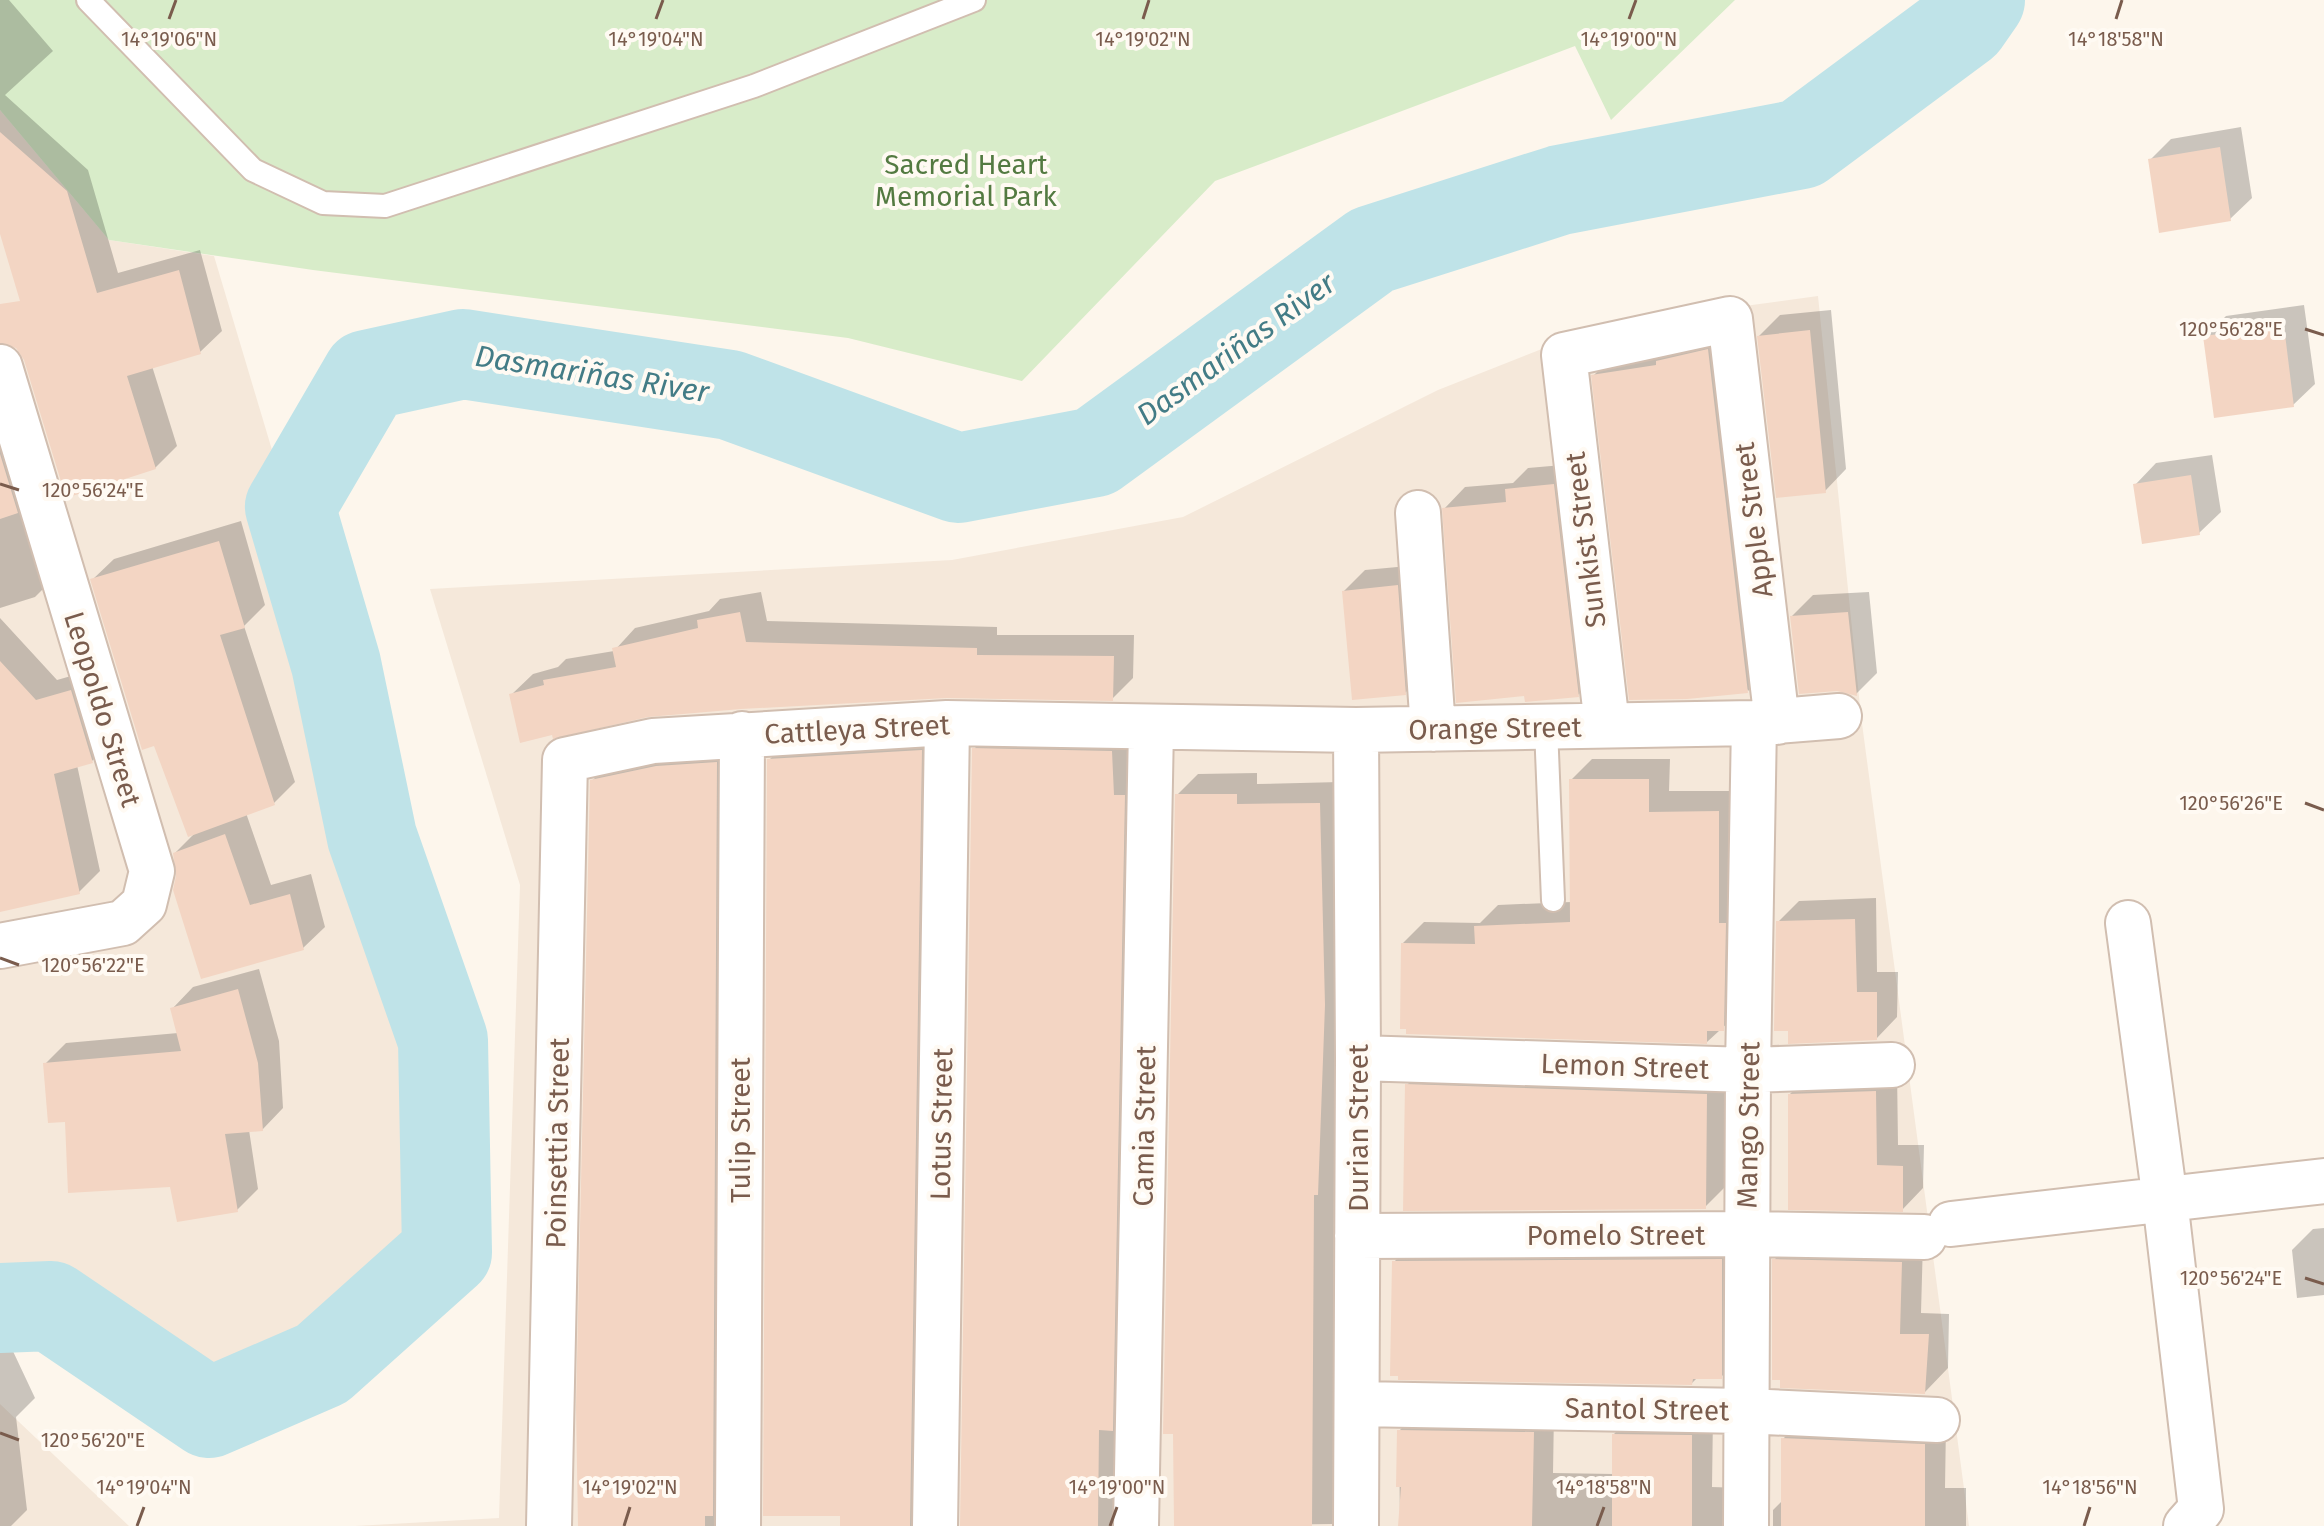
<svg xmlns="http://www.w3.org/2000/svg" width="2324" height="1526" viewBox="0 0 2324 1526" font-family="'Fira Sans',sans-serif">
<rect width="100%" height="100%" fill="#fdf6ec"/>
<!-- residential -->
<path fill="#f5e8da" d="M0,110l109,130 105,16 122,408 36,173 71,203 4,212 -125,112 -113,49 -158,-107 -51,2z
M1818,296l43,420 108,810h-1614l144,-8 21,-633 -90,-296 522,-29 231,-43 255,-127 165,-65z
M0,1404l129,122h-129z"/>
<!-- green -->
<path fill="#d8ecc9" d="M0,0h1735l-124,120 -36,-74 -360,135 -193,200 -174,-43 -535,-68 -204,-30 -109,-130z"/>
<!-- shadow -->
<path fill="#0003" d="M0,0h9l44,51 -48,44 83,75 30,103 82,-23 22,81 -22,21 -48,14 25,80 -22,22 -119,-122 -36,-119z
M2241,127l11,71 -22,21 -80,-59 21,-21z
M2304,305l11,79 -22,21 -88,-68 21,-21z
M1831,310l15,159 -21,22 -66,-155 21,-21z
M1729,329l40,341 -21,21 -154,-316 21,-21z
M0,440l56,136 -21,21 -35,11z
M2212,455l9,57 -22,21 -64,-48 21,-22z
M1574,464l25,209 -21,22 -52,-1 -82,-185 21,-22 48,-4 15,-15z
M241,521l24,84 -21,21 51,156 -21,21 -28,10 25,72 40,-11 14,53 -22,21 -125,-72 -3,-23 22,-22 -105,-251 22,-21z
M1419,565l7,107 -21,21 -61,-102 21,-21z
M761,592l6,29 230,6v8h137l-1,43 -21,21 -601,-4 22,-21 25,-7 8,-8 48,-8 21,-23 74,-17 11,-12z
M1869,592l8,81 -21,21 -64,-78 21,-21z
M0,618l57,62 35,-10 21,70 -21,21 -15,4 23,106 -21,21 -79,18z
M995,728l138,2 -14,796h-157l12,-777z
M942,729l1,797h-101l-73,-766 22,-22z
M738,741l-11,785h-147l12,-745 21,-22z
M1592,759h78l-1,32h70l5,217 -37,34 -304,-99 21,-21 56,1 18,-18 73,-3v-122z
M1257,773v11l83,-2 -2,390 -4,4 -1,348 -157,2 1,-731 21,-21z
M1876,898l1,74h21l-1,45 -21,22 -98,-117 21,-21z
M259,969l20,72 4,67 -21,22h-13l9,59 -21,21 -65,-25 -105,-66 -22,-55 21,-21 112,-10 -6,-24 21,-22z
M1428,1064l300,9 -2,113 -21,21 -298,-122z
M1897,1070l1,75h26l-1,43 -21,22 -112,-116 21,-21z
M2324,1228v67l-27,3 -5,-48 21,-21z
M1743,1239l-1,117 -21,21h-23l-6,6 -298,-121 21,-22z
M1795,1239l128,2 -2,72 28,1 -1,54 -23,24 -143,-14 -8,-118z
M3,1330l32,68 -19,19 11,93 -16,16h-11v-195z
M1420,1409l134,3 -1,61 61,1v-40l21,-21 78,2 -1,72 30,1 12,38h-354l-1,-95z
M1804,1417l142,7 -1,64h21v38h-193v-16l10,-10v-61z"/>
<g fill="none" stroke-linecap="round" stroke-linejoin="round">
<!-- river -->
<path stroke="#bfe3e8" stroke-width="90" d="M0,1308l51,-2 158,107 113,-49 125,-112 -4,-212 -71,-203 -36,-173 -46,-157 77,-132 96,-21 267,41 228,83 137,-26 277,-202 188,-60 241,-46 163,-121 16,-23"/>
</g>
<!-- building -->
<path fill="#f3d5c3" d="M0,132l67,59 30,102 82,-23 22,84 -74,22 29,93 -90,29 -42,-138 -8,-12 -16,-5v-39l20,-3 -20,-67z
M2220,147l11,74 -72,12 -11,-74z
M2284,326l10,81 -80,11 -11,-82z
M1810,330l16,163 -50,5 -19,-162z
M1708,349l40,344 -61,6 -58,1 -38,-325 65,-10v-4z
M0,454l18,59 -18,6z
M2191,475l9,60 -58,9 -9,-60z
M1554,484l25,213 -54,5 -1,-6 -68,7 -14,-195 64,-6 -1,-13z
M219,541l26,87 -25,7 55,170 -87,32 -34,-91 -12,4 -52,-171z
M1398,585l8,110 -54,5 -10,-109z
M740,612l6,30 231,6v7l137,1 -1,45 -166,-3 -206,11 -93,8 -95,22 -1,-4 -32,8 -11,-49 35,-9 -1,-5 73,-13 -4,-19 86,-20 -1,-8z
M1848,612l9,84 -20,-5 -38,3 -9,-78z
M0,661l36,39 35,-10 22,73 -39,11 26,120 -80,18z
M972,748l140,3 2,44h11l-12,636 -14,-1 -1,96h-138z
M922,750l-12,776h-70v-10h-77l4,-757z
M717,762l-4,754h-8v10h-127l-2,-119 14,-627 66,-14z
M1569,779h80v33l70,-1v112h7l-2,108h-17v13l-301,-10v-5h-6l1,-86 74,1 -1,-18 96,-4z
M1175,794h62v10l83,-1 5,202 -7,190h-4l-2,331h-138l-1,-92h-10z
M225,834l25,71 40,-11 14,56 -103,29 -28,-89 3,-14 -3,-23z
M1855,919l2,73h20v48l-89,4v-13h-14l2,-110z
M238,989l20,74 5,68 -38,3 13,78 -61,10 -7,-35 -102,6 -3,-71 -17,1 -5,-60 138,-12 -11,-43z
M1405,1084l302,10 -1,115 -303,2z
M1876,1091l1,74 26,1v46l-115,-2v-116z
M1722,1259v120h-29l-1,6 -294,-5v-4h-8l2,-115z
M1772,1259l130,3 -2,72h29l-4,60 -145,-6v-8h-8z
M1397,1430l137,2 -2,94h-134l3,-39h-5z
M1612,1434l80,1v91h-80z
M1781,1438l144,6v82h-144z"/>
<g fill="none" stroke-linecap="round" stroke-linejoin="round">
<!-- lane casing -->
<g stroke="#d1beb0" stroke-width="26">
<path id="lane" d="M88,0l165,170 70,33 62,3 369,-120 220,-86
M1546,728l7,172"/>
</g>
<!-- street casing -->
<g stroke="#d1beb0" stroke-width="48">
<path id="street" d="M0,367l152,504 -8,33 -21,19 -123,23
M1418,513l15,216
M1607,725l-43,-370 166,-36 47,403
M1356,730l2,328 -2,468
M2128,923l37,277 36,309 -15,17
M1358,1058l390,12 144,-5
M1951,1224l373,-43
M1357,1236l390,-2 177,3
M1357,1404l388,7 192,9
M549,1526l16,-766 88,-19 294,-18 409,7 398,-7 85,-7
M738,1526l4,-792
M935,1526l12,-803
M1136,1526l15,-799
M1746,1526l2,-456 6,-347"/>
</g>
<!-- lane -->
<use href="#lane" stroke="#fff" stroke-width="22"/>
<!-- street -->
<use href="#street" stroke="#fff" stroke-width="44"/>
</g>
<!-- ticks -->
<path fill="none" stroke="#7a5c4d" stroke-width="3" d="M169,19l7,-19M656,19l7,-19M1143,19l6,-19M1629,19l7,-19M2116,19l6,-19M2305,329l19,6M0,484l19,6M2305,803l19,7M0,958l19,7M2305,1278l19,6M0,1433l19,7M137,1526l7,-19M624,1526l6,-19M1110,1526l7,-19M1597,1526l7,-19M2084,1526l6,-19"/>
<g text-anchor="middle" stroke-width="8" stroke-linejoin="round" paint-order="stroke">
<!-- park labels -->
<g font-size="28" fill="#537a41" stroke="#fffaf3">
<text x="966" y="174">Sacred Heart<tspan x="966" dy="32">Memorial Park</tspan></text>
</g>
<!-- street labels -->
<g font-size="28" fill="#7a5c4d" stroke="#fffaf3">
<text transform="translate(1753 520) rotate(-97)" y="10">Apple Street</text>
<text transform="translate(1585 540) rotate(-97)" y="10">Sunkist Street</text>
<text transform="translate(103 709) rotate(73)" y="10">Leopoldo Street</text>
<text transform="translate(1495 728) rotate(-1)" y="10">Orange Street</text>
<text transform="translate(857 729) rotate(-3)" y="10">Cattleya Street</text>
<text transform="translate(1625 1066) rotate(2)" y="10">Lemon Street</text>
<text transform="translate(941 1124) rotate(-89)" y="10">Lotus Street</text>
<text transform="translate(1748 1125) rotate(-89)" y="10">Mango Street</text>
<text transform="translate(1144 1126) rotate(-89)" y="10">Camia Street</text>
<text transform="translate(1358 1128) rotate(-90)" y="10">Durian Street</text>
<text transform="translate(740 1130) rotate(-90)" y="10">Tulip Street</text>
<text transform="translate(557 1143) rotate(-89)" y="10">Poinsettia Street</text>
<text x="1616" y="1245">Pomelo Street</text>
<text transform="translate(1647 1409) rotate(1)" y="10">Santol Street</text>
</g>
<!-- water labels -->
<g font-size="30" font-style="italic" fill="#437c86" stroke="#fffaf3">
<text transform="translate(1236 349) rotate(-36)" y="10">Dasmariñas River</text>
<text transform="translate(592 374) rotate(9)" y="10">Dasmariñas River</text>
</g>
</g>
<g font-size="20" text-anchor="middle" fill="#7a5c4d" stroke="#fffaf3" stroke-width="8" stroke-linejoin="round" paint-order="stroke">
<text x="169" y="46">14°19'06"N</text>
<text x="656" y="46">14°19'04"N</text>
<text x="1143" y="46">14°19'02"N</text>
<text x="1629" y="46">14°19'00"N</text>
<text x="2116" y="46">14°18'58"N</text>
<text x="2231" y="336">120°56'28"E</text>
<text x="93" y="497">120°56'24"E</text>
<text x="2231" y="810">120°56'26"E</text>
<text x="93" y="972">120°56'22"E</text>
<text x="2231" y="1285">120°56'24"E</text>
<text x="93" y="1447">120°56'20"E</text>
<text x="144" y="1494">14°19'04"N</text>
<text x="630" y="1494">14°19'02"N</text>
<text x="1117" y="1494">14°19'00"N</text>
<text x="1604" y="1494">14°18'58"N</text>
<text x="2090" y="1494">14°18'56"N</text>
</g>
</svg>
